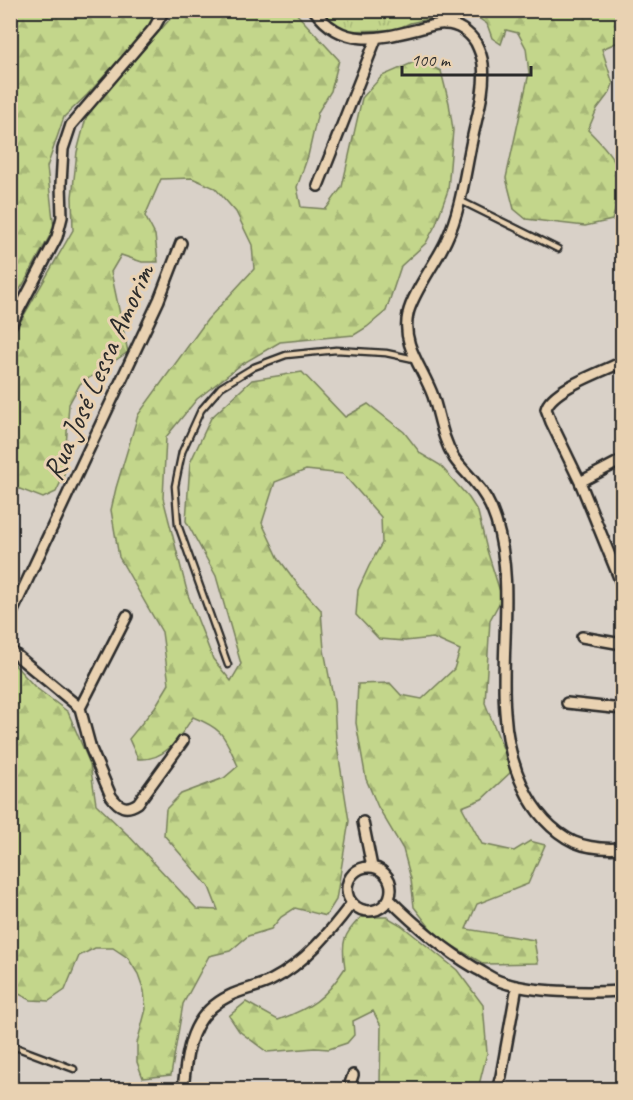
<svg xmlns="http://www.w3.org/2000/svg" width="633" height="1100" viewBox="0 0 633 1100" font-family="Caveat,sans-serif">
<defs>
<pattern id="grass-tufts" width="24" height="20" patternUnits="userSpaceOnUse" patternTransform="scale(1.5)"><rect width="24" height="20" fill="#c3d68b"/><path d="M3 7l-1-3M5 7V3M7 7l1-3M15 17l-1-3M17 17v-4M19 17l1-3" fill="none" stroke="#a8b878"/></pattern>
<pattern id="forest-firs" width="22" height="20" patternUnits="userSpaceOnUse" patternTransform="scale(1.5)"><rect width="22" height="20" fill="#c3d68b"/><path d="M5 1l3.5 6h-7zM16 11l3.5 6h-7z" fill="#a8b878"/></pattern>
</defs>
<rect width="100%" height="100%" fill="#d9d1c8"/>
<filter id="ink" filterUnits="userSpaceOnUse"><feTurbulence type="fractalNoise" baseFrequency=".0167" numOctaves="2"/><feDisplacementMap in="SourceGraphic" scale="12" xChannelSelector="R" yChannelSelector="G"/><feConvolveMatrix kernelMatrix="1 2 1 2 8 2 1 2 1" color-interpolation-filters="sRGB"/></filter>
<g filter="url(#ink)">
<!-- grass -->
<path fill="url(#grass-tufts)" stroke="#77805b" stroke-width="1.5" d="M398,10l19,1 20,6 -27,6 -15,7 -58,1 -17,-20h38l8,7h22z"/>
<!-- forest -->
<path fill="url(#forest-firs)" stroke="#77805b" stroke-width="1.5" d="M11,11h148l-7,12 -65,72 -23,22 -17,50 7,61 -30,55 -13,20z
M177,11h117l45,49 -8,31 -13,21 -10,44 -11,31 4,20 25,2 16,-22 20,-89 20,-22 37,-16 22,11 8,32 4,27 -5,60 -12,34 -10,19 -25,23 -15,45 -19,16 -13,8 -74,7 -38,22 -45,35 -31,38 -3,61 25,97 25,64 18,22 10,-17 -25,-88 -30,-55 4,-58 21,-45 41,-38 50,-8 43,45 23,-13 36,28 17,22 19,11 29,33 9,14 9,38 15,48 -12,22 -5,83 27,68 -30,28 -20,8 20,37 32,7 16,-10 15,4 -17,39 -51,20 -11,25 68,11 4,23 -54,1 -47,-27 -23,-30 -3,-28 -8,-30 -25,-42 -12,-28 -10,-56 2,-39 32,-1 11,12 21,4 32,-30 6,-19 -27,-12 -28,3 -26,-2 -23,-24 2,-25 11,-24 13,-23 -1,-26 -38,-43 -37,-4 -31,12 -13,41 17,36 20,27 22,24 3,40 10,52 2,37 13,82 -13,79 -10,16 -31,-8 -14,9 -10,12 -23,7 -18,15 -21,5 -26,48 -12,71 -28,3 -6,-16v-19l9,-34 -2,-18 -6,-17 -10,-16 -15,-10h-18l-16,8 -14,34 -16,11 -18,-1 -20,-10v-329l24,26 33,25 22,52 6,40 32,31 69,74 21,1 -9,-23 -45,-52 2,-26 15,-15 43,-16 14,-12c-14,-30 -13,-36 -45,-49 -14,21 -27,44 -55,42l-9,-20 26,-32 14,-23 -7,-52 -43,-75 -8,-47 5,-22 22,-73 69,-95 47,-51 -2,-24 -16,-33 -21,-24 -23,-10 -31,1 -16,37 10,19 3,27h-16l-21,-7 -10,17 17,80 -48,32 -11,20 -5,71 -8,17 -13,6 -26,-10 -6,-8v-142l62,-108 -1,-33 5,-45 10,-38z
M468,11h154v38l-6,-6 -14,6 11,35 -3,8 -13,17 -9,21c33,33 39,45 24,90l-27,6 -26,-3 -33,-4 -12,-10 -8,-31 23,-105 -3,-25 -8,-15 -12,-3 -5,14 -9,-6 -5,-14z
M361,917h26l14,8 56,45 26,35 4,48 -9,36h-102l4,-7 1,-56 -8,-15 -20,10 1,14 -7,8 -18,6 -14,-1 -48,4 -28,-21 -10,-15 17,-14 32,18c33,-12 47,-21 67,-52 -4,-26 -2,-33 16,-51z"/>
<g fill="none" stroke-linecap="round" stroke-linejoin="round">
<!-- service casing -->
<g stroke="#2b2b2b" stroke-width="9">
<path id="service" d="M459,200l99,49
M228,665l-50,-140 -3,-39 7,-34 19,-42 20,-23 33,-20 32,-12 50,-5 50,3 28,6
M10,1016l3,-5
M10,1045l64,24"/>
</g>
<!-- minor casing -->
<g stroke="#2b2b2b" stroke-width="14">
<path id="minor" d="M314,10c28,39 65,29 105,19 8,-2 18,-6 26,-5 13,0 25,9 31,19 3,6 6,14 7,21 3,25 -6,52 -11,76 -7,33 -11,70 -26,101 -9,20 -34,53 -38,73 -7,31 15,54 25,82 7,21 9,42 21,62 6,9 14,16 21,25 9,10 17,25 21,38 19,62 4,128 9,191 3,49 22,107 69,130 14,6 33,7 48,6
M318,186l58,-147
M10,327l47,-90 5,-20 -1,-33 2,-35 8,-24 83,-97 10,-18
M622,362c-18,9 -71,27 -76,47l5,13 29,60 42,103
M580,482l42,-22
M10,617l149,-317 22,-57
M582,637l40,7
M10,650l70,58 11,41 20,47c8,11 15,15 27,7l45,-62
M567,703l55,6
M80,708l47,-92
M363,822l9,45
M347 889a22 22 0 1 1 44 0a22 22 0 1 1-44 0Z
M389,899c27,27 54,50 86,69 8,4 16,10 24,13 31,12 90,12 123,10
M183,1090c4,-40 7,-75 46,-94 14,-7 30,-9 43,-16 33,-17 58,-48 80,-77
M348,1090l5,-15
M497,1090l4,-14 16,-90"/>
</g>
<!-- service -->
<use href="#service" stroke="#e9d2b2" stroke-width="4.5"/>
<!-- minor -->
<use href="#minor" stroke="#e9d2b2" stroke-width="9"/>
</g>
</g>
<g text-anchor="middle" stroke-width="6" stroke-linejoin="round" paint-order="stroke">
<!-- street labels -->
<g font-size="30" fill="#2b2b2b" stroke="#e9d2b2">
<text transform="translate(98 372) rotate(-66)" y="10">Rua José Lessa Amorim</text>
</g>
</g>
<!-- margin -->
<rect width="633" height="1100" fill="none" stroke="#e9d2b2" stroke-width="36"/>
<rect x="18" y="18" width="597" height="1064" fill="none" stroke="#2b2b2b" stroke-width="2" filter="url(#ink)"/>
<!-- scale -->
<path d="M402 66v9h129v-9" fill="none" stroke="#2b2b2b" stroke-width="3"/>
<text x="411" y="66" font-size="18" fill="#2b2b2b" stroke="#e9d2b2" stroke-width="4.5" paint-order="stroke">100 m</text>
</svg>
